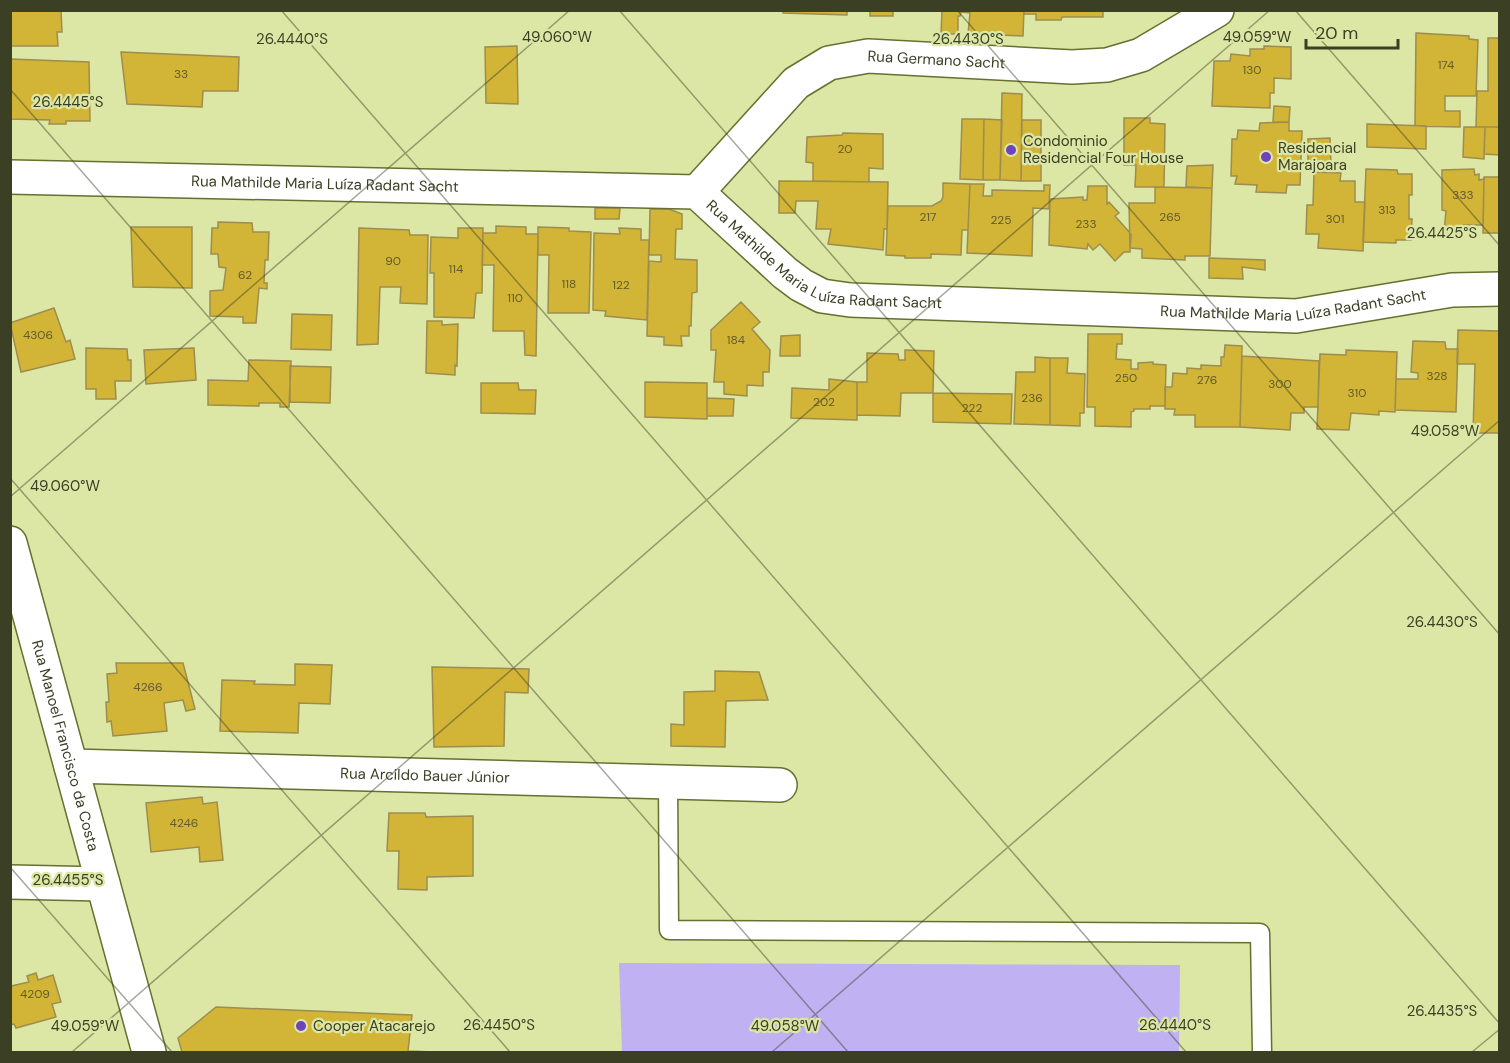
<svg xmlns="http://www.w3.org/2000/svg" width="1510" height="1063" viewBox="0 0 1510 1063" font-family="'DM Sans',sans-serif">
<rect width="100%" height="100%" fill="#dce6a5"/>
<!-- green -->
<path fill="#c0b1f2" d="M619,963l561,2 -1,87h-557z"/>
<!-- building -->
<path fill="#d2b437" stroke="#9d8d4e" stroke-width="1.5" d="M10,10h51l1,22h-5l1,14h-48z
M783,10h64v5l-64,-2z
M870,10h72l-49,1v5h-23z
M942,10h82l-1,26 -55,-2 2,-21 -9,-1 -1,4h-2v18h-17z
M1024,10h79v7h-41l-1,3h-25v-6h-12z
M1416,33l53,3v3l9,1 -2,56h-31v15h15v16l-45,-1z
M1488,38h12v89h-24l1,-36h11z
M517,46l1,58 -32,-1 -1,-56z
M1264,46l27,1v32l-17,-1v15h-4v15l-58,-2 2,-45h16l1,-7 19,2v-7h14z
M121,52l118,5 -1,34h-35l-1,16 -75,-3z
M10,59l79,3 1,59h-24v3h-17l1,-4 -40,-1z
M1002,93l20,1 -1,87 -21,-1z
M1274,106l16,1 -1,15h-16z
M1124,118h26v5l15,1 -1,63h-29l1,-22h-12z
M962,119h22l-1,61 -23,-1z
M984,119l18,1 -2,60h-17z
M1022,120h19v61h-20z
M1289,122v9h13l-2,54h-13l-1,8 -30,-1 1,-7 -22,-1 2,-8h-6l1,-37h5l1,-9 21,1 1,-8z
M1367,124l59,2v23l-59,-2z
M1464,127h21l-1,32 -21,-2z
M1485,127h15v28l-16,-1z
M843,133l40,1v35l-14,-1v14l-56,-1v-18l-7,-1 1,-25 35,-2z
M1330,138l1,27h-23v-26z
M1213,165l-1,23 -26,-1 1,-21z
M1366,169l31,1 1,4h14v21h-3v24h3l-1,21h-15v3l-33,-1z
M1474,169l1,6 4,-1v6l5,-1 -1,46h-19v7h-20l2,-21 -4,-1v-40z
M1314,172l27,1 -1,8h15v21h10l-2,49 -45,-3 1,-14h-13l1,-29h6z
M1484,177h16v56h-17z
M779,181l109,1 -1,47h-3l-1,21 -55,-6 3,-15h-15l2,-28h-22l-1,12h-16z
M943,183l27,1 -2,46h-6l-1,25 -30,-1v4h-26v-2l-19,-1 2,-49h44l9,-5 2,-4z
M970,184h14l-1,12h9v-6l52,1v-6h6l-1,24 -16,-1 -1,48 -65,-3z
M1088,186h19v18l2,-2 10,11 -4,3 16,18 -1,18h-6l-9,9 -15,-17 -7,6 -5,-6 -1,5 -38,-4 1,-46 33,-2v3h4z
M1155,187l57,1 -2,68h-25v4l-43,-2v-9l-12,-1 -1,-45h26z
M595,208h25l-1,11h-24z
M650,209h19l13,5v15h-6l-1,30 22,1v32l-5,1 -1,33h-2v10h-8l1,10 -18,-1v-8l-17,-1 2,-75 12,1v-7h-12z
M218,222l34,1 1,9h16l-1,28h-3l-1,23h3v6l-8,-1 -3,35h-13v-6l-33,-1v-25l13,-1 3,-22 -7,-1 -1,-13h-7l1,-26h6z
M496,226l30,1v7h12l-2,122 -11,-1 -1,-24h-31l1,-66h-12l1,-32h13z
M131,227h61v61l-59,-1z
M538,227l31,1v3l22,1 -2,81h-41l1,-58h-11z
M359,228l50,2 1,5h18l-1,69 -27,-1 1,-16h-21l-2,57 -21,1z
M458,228h25l-1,65h-6l-2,25 -40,-1v-44h-4l1,-36 27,1z
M619,228l22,1v11h8l-2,80 -42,-4 1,-5 -13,-1 1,-77 26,1z
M1209,258l56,2v10l-23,-3 1,12 -34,-1z
M741,302l19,20 -8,7 18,21 -1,22h-6v14l-16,-1v11l-23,-2v-12h-10l2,-32h-5v-20z
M54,308l12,34 4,-2 5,19 -54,13 -11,-49z
M292,314l40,1 -1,35 -40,-1z
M427,321h15v4l16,-1 -1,42 -2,-1v10l-29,-2z
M1458,330l42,1v102h-27l2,-69h-18z
M1088,334h34v10h-5l-1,15 15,1v9h7v-6l15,-1v2l13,1 -1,41h-15v3h-16v2l-3,1v15l-36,-1v-19h-8z
M800,335v21h-20l1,-20z
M1413,341l32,1 1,7h12l-2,63 -61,-2 1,-31h22v-6l-7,-1z
M1225,345l17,1 -2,81h-45v-12h-21l1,-6h-10v-22h7l1,-14 14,1v-6l14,1v-4l20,1v-9h3z
M86,348l41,1 1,11h3v21h-16l1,18h-20v-10h-10z
M194,348l2,32 -50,4 -2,-34z
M905,350l29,1 -1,42h-32l-1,23 -43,-1v-33h10v-29l31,1 1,6h6z
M1346,350l51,2 -2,60 -16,-1v4l-28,-2 -2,17 -32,-1 3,-75 26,1z
M1242,356l77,5 -1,46h-14v6h-13l-1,17 -50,-3z
M1035,357l15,1v67l-36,-1 2,-52h19z
M1050,358h18l-1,15 18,1 -1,39h-4v13l-30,-1z
M249,360l42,1 -2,46h-9v-4h-21v3l-51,-1v-25l40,1z
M290,366l41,1 -1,36 -40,-1z
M829,379l28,3v38l-66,-2 1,-30 37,2z
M645,382l62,1v36l-62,-2z
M481,383h37l1,7h17l-1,24 -54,-1z
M933,393l79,1 -1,30 -78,-2z
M707,398l27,1 -1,17h-26z
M116,663h67l12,46 -9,2 -3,-11 -19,3 3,28 -54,5 -2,-15 -4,1 -1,-20h3l-2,-28 10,-1z
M295,664l37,1 -2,39 -31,-1 -1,30 -78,-2 2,-51 33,1 -1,3 41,1z
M432,667l97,2 -1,24 -23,-1 -1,54 -70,1z
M715,671l44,1 9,28 -42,1 -1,46 -54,-1v-22l13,1v-33l31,-1z
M202,797l1,7 14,-2 6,58 -23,2 -1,-15 -48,5 -5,-49z
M389,813h36l1,4 47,-1v60l-46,1v13l-29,-1 1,-38h-12z
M36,973l2,7 15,-5 8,27 -9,2 4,13 -40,11 -2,-4 -4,1v-42l1,3 18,-4 -2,-6z
M216,1007l196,8 -4,36 26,1h-252l-4,-14z"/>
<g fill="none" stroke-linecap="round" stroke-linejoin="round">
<!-- lane casing -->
<g stroke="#676f31" stroke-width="21">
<path id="lane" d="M668,782l1,148 591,3 2,119"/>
</g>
<!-- street casing -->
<g stroke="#676f31" stroke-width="36">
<g id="street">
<path id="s1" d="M10,177l687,15 88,81 16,12 21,11 28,4 446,16 156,-26 48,-1"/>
<path id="s2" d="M697,192l99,-109 33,-20 39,-7 204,11 35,-2 34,-10 76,-45"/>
<path id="s3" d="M71,766l709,19"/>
<path d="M10,882l93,2"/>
</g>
</g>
<!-- secondary casing -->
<g stroke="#676f31" stroke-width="36">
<g id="secondary">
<path id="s4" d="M10,543l139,509"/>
</g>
</g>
<!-- lane -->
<use href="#lane" stroke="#fff" stroke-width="18"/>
<!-- street -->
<use href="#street" stroke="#fff" stroke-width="33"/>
<!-- secondary -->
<use href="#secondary" stroke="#fff" stroke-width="33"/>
</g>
<!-- ticks -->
<path fill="none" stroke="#3b3f24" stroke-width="1.5" stroke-opacity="0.45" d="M281,10l905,1042M619,10l881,1014M957,10l543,625M1295,10l205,236M10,89l838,963M10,478l500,574M10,497l560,-487M10,867l162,185M72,1052l1198,-1042M772,1052l728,-632M1472,1052l28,-23"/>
<!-- markers -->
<g fill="#6e44bc" stroke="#dce6a5" stroke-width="2">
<circle cx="1011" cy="150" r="6"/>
<circle cx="1266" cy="157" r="6"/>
<circle cx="301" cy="1026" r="6"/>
</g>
<g text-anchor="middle" stroke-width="4.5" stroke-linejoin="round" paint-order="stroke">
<!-- number labels -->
<g font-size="12" fill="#615c29">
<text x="1446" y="69">174</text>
<text x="1252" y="74">130</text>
<text x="181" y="78">33</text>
<text x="845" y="153">20</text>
<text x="1463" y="199">333</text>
<text x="1387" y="214">313</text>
<text x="928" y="221">217</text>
<text x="1170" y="221">265</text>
<text x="1335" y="223">301</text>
<text x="1001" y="224">225</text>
<text x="1086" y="228">233</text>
<text x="393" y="265">90</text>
<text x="456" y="273">114</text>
<text x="245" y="279">62</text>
<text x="569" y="288">118</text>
<text x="621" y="289">122</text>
<text x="515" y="302">110</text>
<text x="38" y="339">4306</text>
<text x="736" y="344">184</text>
<text x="1437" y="380">328</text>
<text x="1126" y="382">250</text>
<text x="1207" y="384">276</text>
<text x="1280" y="388">300</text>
<text x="1357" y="397">310</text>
<text x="1032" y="402">236</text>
<text x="824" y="406">202</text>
<text x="972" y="412">222</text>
<text x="148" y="691">4266</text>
<text x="184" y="827">4246</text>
<text x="35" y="998">4209</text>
</g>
<!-- street labels -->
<g font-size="15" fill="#3b3f24" stroke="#dce6a5">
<text dy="5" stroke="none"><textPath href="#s2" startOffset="294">Rua Germano Sacht</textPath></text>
<text dy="5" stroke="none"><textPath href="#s1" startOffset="315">Rua Mathilde Maria Luíza Radant Sacht</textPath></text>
<text dy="5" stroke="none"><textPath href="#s1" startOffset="837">Rua Mathilde Maria Luíza Radant Sacht</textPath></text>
<text dy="5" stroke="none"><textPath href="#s1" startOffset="1323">Rua Mathilde Maria Luíza Radant Sacht</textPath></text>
<text dy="5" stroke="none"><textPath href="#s4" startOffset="210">Rua Manoel Francisco da Costa</textPath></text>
<text dy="5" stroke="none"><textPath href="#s3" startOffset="354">Rua Arcildo Bauer Júnior</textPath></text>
</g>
<!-- poi labels -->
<g font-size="15" fill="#3b3f24" stroke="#dce6a5" text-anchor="start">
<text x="1023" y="146">Condominio<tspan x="1023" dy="17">Residencial Four House</tspan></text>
<text x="1278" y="153">Residencial<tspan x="1278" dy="17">Marajoara</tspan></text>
<text x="313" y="1031">Cooper Atacarejo</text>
</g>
</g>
<g font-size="15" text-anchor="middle" fill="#3b3f24" stroke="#dce6a5" stroke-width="4.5" stroke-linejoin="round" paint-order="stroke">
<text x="557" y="42">49.060°W</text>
<text x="1257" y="42">49.059°W</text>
<text x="292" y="44">26.4440°S</text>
<text x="968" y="44">26.4430°S</text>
<text x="68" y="107">26.4445°S</text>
<text x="1442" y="238">26.4425°S</text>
<text x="1445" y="436">49.058°W</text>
<text x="65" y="491">49.060°W</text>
<text x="1442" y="627">26.4430°S</text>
<text x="68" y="885">26.4455°S</text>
<text x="1442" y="1016">26.4435°S</text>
<text x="499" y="1030">26.4450°S</text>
<text x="1175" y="1030">26.4440°S</text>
<text x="85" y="1031">49.059°W</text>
<text x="785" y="1031">49.058°W</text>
</g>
<!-- border -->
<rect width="1510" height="1063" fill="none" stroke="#3b3f24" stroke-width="24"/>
<!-- scale -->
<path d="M1306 39v9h92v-9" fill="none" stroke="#3b3f24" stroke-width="3"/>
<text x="1315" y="39" font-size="18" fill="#3b3f24" stroke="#dce6a5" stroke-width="4.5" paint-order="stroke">20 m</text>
</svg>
